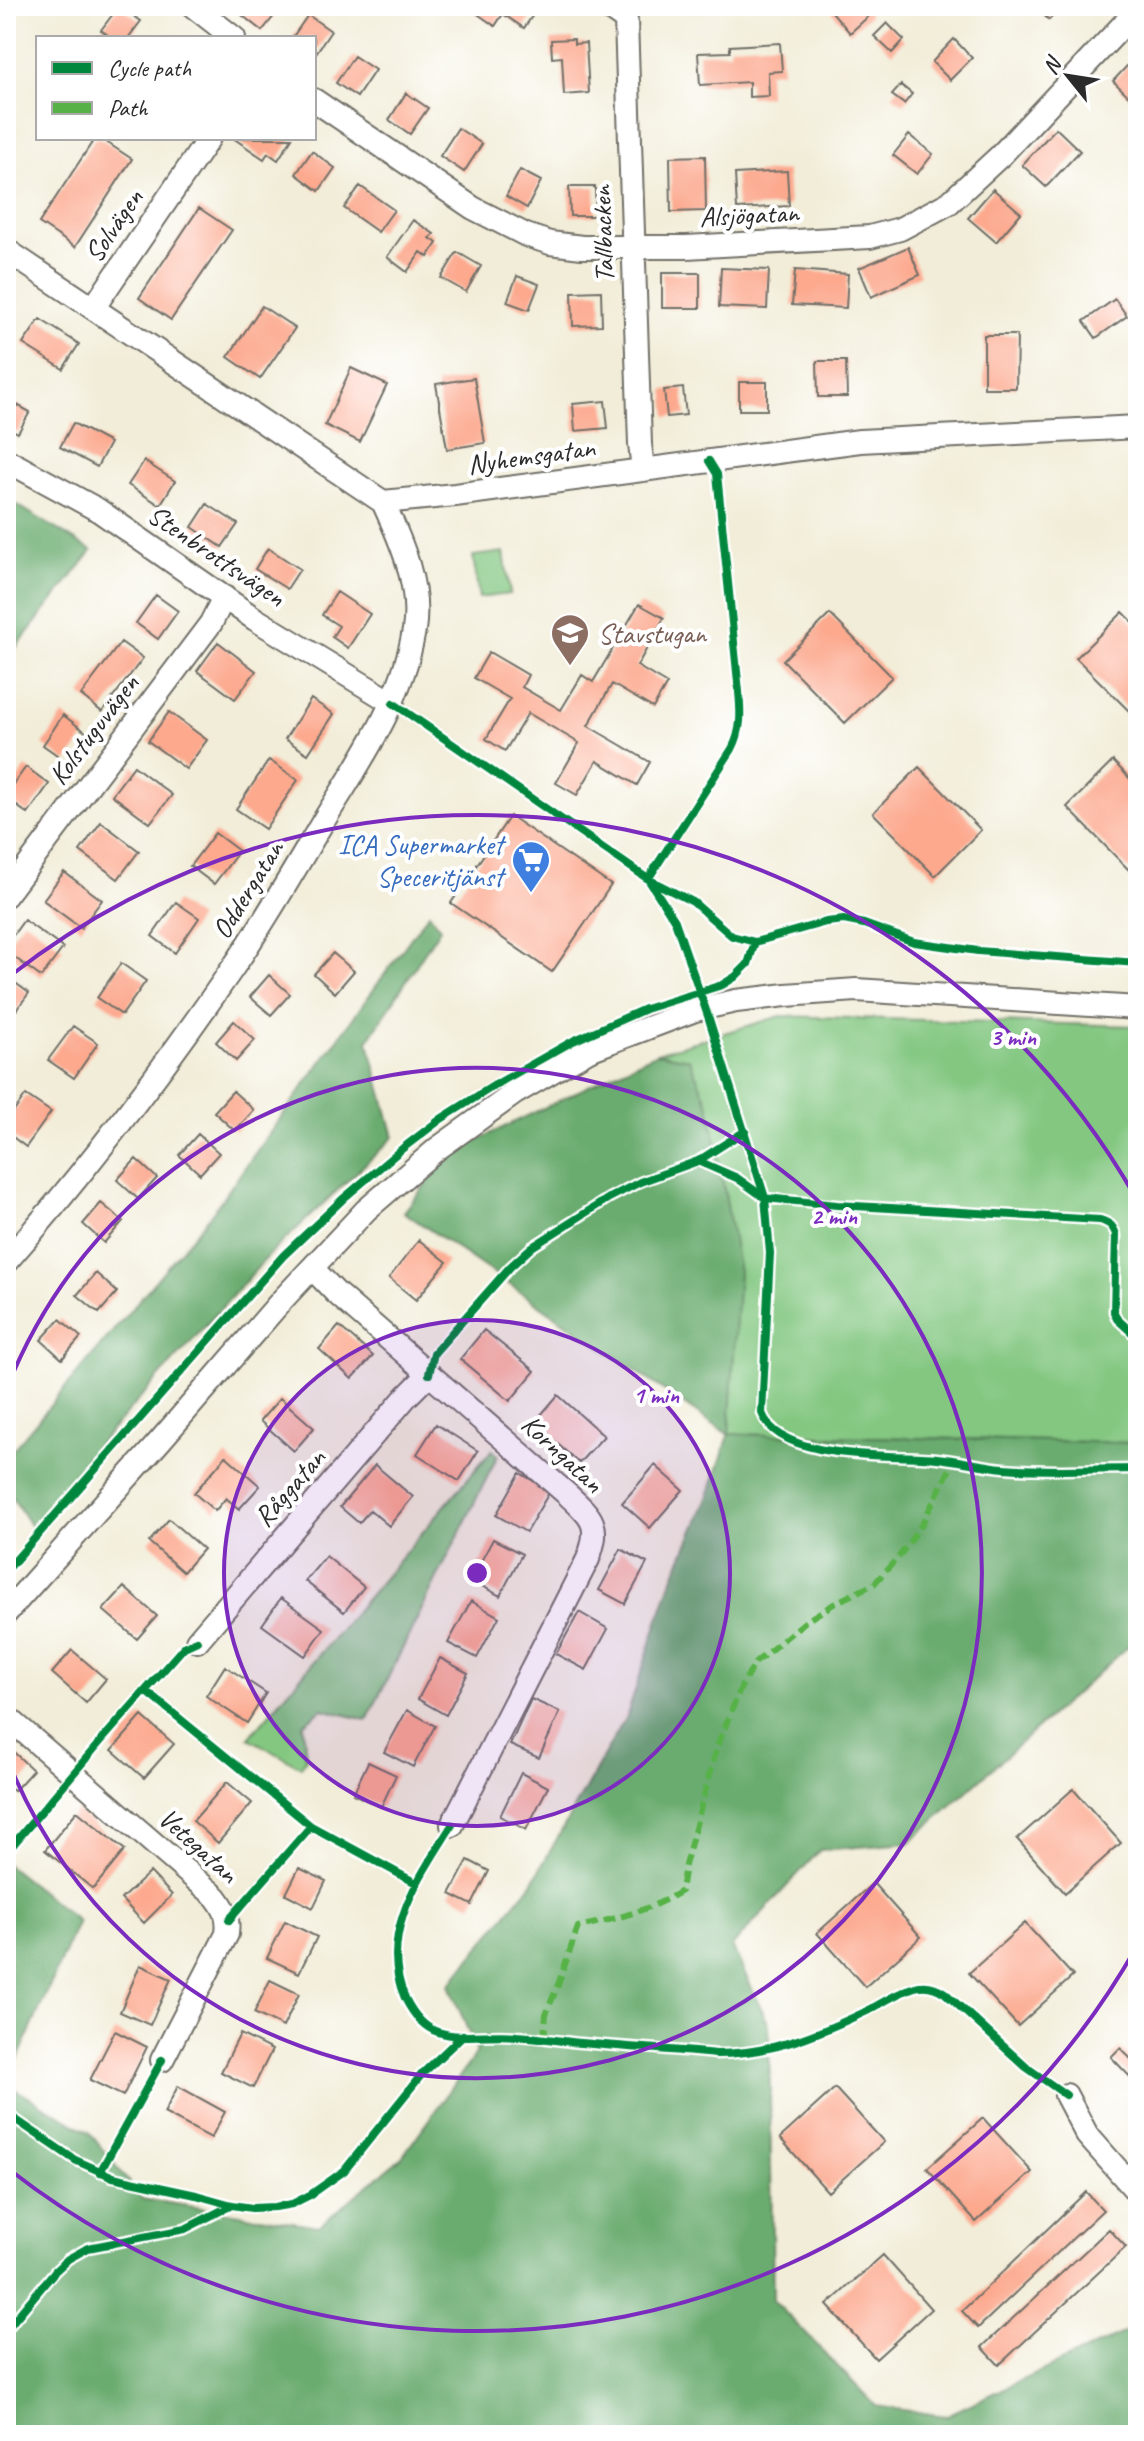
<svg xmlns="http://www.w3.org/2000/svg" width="1144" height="2441" viewBox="0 0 1144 2441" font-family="Caveat,sans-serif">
<rect width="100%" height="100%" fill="#fff"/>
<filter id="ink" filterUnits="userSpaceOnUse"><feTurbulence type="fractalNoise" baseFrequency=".0125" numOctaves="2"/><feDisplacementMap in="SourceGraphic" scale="16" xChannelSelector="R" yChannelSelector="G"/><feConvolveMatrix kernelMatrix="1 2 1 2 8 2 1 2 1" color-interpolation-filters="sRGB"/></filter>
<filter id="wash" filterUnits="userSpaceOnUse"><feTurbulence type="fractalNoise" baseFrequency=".006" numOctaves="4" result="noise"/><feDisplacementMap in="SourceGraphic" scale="32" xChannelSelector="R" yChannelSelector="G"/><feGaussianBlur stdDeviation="1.8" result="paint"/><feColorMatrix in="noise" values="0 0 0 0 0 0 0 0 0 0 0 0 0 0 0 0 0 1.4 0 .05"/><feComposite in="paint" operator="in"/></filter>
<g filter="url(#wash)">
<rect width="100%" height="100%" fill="#f2edd8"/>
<!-- green -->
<path fill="#83c781" stroke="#577956" stroke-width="2" d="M504,552l6,42 -31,4 -6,-42z
M781,1016l357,10v417l-409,-9 -325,-222 47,-59 206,-100z
M492,1450l6,5 -131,265 -45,-11 -19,15 3,35 -5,8 -52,-29z"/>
<!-- forest -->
<path fill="#6aac6f" stroke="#4a6c4d" stroke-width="2" d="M6,498l86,53 -86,109z
M429,913l11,15 -72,113 26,96 -124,117 -182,202 -55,74 -27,-43v-29l203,-241z
M657,1053l32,6 20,46 30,167 -10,162 409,9v198l-6,2 -223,200 -89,7 -88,96 37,79 4,275 103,106 69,10 193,-90v109h-1132v-351l83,48 53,67 177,27 83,-69 75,-105 -28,-67 83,-102 95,-168 43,-130 38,-87 21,-63 -325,-223 47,-59z
M6,1864l72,57 -61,140 -11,-8z"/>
<g id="blocks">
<!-- building -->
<path fill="#fca98e" d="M119,6l22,15 -13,17h-16l-11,-8z
M235,6h31l-1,2 9,8 -12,15 -29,-23z
M475,6h64l-15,22 -21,-14 -8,12 -23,-16z
M827,6h36l7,9 -20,18z
M1034,6h28l-13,14z
M308,15l23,16 -17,25v-18h-22z
M887,23l17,17 -12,13 -18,-17z
M574,39v5l12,-1 3,50 -25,2 -2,-38 -10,1 -1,-18z
M954,39l18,19 -22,22 -18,-18z
M780,43l2,28 -14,1 1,24 -20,1v-15l-49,3 -2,-32 32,-1v-6z
M1138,54v51l-25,-24z
M354,56l21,14 -18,27 -21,-14z
M901,85l11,9 -8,10 -12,-9z
M406,93l22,15 -18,26 -21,-14z
M458,128l24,16 -18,28 -24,-16z
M1056,128l24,23 -34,36 -24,-22z
M909,135l24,19 -16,20 -24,-19z
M95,138h5l32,21 -57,88 -36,-24z
M233,138h59l-14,22 -10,-7 -4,6z
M312,151l23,17 -16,23 -23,-17z
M705,156l1,55 -35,1 -1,-55z
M520,170l21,11 -14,27 -21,-12z
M787,171l2,35 -52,3 -2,-35z
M360,186l34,24 -16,22 -34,-24z
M569,187h26l1,29h-26z
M993,189l28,24 -25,29 -28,-24z
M199,208l33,22 -61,90 -32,-22z
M413,220l21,14 -4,4 7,5 -9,14 -7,-5 -14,20 -20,-15z
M908,247l12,28 -49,22 -12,-29z
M457,252l24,14 -15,26 -25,-14z
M721,268l48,2 -2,39 -48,-2z
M795,270l53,4 -2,34 -54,-3z
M662,273h38v35h-38z
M517,276l22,8 -10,26 -22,-8z
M601,291l1,34 -29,1 -1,-34z
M6,296l7,5 -7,11z
M1115,299l12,17 -31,22 -12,-17z
M262,306l33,22 -35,51 -32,-22z
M40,319l39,25 -16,25 -40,-25z
M984,335h33l-1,53h-32z
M817,361h29l1,36h-29z
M351,368l36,17 -27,57 -35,-17z
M474,378l11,65 -38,6 -11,-65z
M739,382h28v28h-28z
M683,388l3,27 -19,2 -3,-27z
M6,399l24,13 -12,21 -12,-6z
M605,401l3,27 -33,3 -2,-27z
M73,423l37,20 -13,24 -37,-20z
M144,461l31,20 -15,24 -32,-20z
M207,504l31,20 -16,23 -30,-20z
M268,548l32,21 -13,20 -32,-20z
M337,592l33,22 -22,34 -16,-11 7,-11 -17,-11z
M156,595l22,16 -20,28 -22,-16z
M639,604l25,14 -27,48 30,18 -14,24 -41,-24 -24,42 62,36 -13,23 -40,-24 -20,34 -21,-12 23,-40 -51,-30 -23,38 -19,-12 24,-40 -36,-21 15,-26 39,23 -6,12 39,23 21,-35 11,7z
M1123,612l15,15v93l-62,-62z
M830,614l62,63 -47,46 -62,-63z
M121,642l22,16 -41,54 -21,-17z
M218,642l38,29 -21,28 -38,-28z
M311,699l23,15 -26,40 -23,-15z
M169,712l38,28 -21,29 -38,-28z
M63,715l24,18 -20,29 -24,-17z
M269,760l29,20 -33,49 -29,-20z
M1113,761l25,26v74l-9,9 -62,-63z
M134,766l38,29 -22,28 -38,-28z
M26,767l23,17 -21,30 -22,-16v-4z
M919,767l62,63 -46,46 -62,-63z
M510,816l101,69 -59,87 -101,-69z
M101,822l38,29 -21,28 -38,-28z
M215,833l24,18 -25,33 -24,-18z
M64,872l38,28 -21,28 -38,-28z
M176,902l23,16 -24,35 -23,-17z
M24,920l39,28 -22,29 -35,-26v-6z
M333,953l21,18 -19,22 -21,-19z
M121,963l25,18 -24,34 -25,-17z
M269,975l21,19 -19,21 -21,-18z
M6,976l23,17 -21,28 -2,-1z
M234,1021l21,19 -19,21 -20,-19z
M73,1026l25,17 -24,35 -26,-18z
M233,1091l21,19 -19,21 -21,-19z
M26,1095l25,17 -25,35 -20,-15v-10z
M198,1134l21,19 -19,21 -21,-19z
M136,1159l21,19 -19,21 -21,-19z
M101,1203l22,18 -19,22 -21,-19z
M419,1240l28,22 -31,38 -27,-22z
M96,1273l21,19 -18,21 -22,-18z
M60,1319l21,18 -19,22 -21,-19z
M339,1326l34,30 -21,23 -33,-30z
M484,1330l51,41 -25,30 -50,-42z
M558,1395l46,41 -25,27 -45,-40z
M280,1398l34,30 -20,23 -34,-30z
M436,1424l42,27 -19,30 -42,-27z
M226,1456l34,30 -21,23 -13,-11 -11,13 -21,-18z
M375,1465l38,32 -24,29 -19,-16 -11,13 -19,-16z
M655,1465l28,25 -33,38 -28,-25z
M520,1473l30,18 -24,41 -30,-17z
M169,1519l34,30 -20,23 -34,-30z
M493,1539l29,15 -22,42 -29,-16z
M621,1549l26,14 -22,41 -26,-14z
M326,1556l38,31 -20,25 -39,-31z
M124,1587l33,29 -20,23 -34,-29z
M281,1598l43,31 -19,27 -43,-31z
M471,1601l28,16 -22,41 -29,-15z
M579,1612l29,17 -22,41 -30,-16z
M72,1650l34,29 -20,24 -34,-30z
M440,1658l28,15 -22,42 -28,-16z
M225,1666l41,27 -19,30 -41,-27z
M531,1699l29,13 -21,46 -29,-13z
M407,1710l28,16 -22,41 -29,-15z
M142,1716l32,28 -30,34 -32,-28z
M6,1745l27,25 -19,21 -8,-7z
M368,1762l28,13 -15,32 -28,-13z
M521,1773l27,14 -22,43 -26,-14z
M227,1782l25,21 -34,40 -25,-22z
M1073,1789l48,54 -56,50 -48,-54z
M77,1811l48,39 -32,39 -48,-39z
M468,1860l21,11 -17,34 -22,-11z
M299,1868l27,13 -13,27 -27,-14z
M150,1872l22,23 -28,28 -23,-24z
M873,1883l48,54 -56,50 -48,-54z
M285,1921l32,16 -18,36 -32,-15z
M1025,1923l48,53 -55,50 -49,-53z
M140,1965l31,14 -21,46 -30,-13z
M270,1980l29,14 -16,33 -29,-14z
M115,2031l32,16 -24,49 -33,-16z
M240,2034l32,16 -19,38 -32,-16z
M1120,2048l18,18v19l-27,-28z
M178,2086l47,26 -14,26 -47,-25z
M835,2088l49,54 -56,50 -48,-54z
M983,2118l49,54 -56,50 -49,-54z
M1086,2192l17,18 -125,118 -16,-17z
M1109,2229l17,18 -127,118 -17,-18z
M883,2255l48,54 -55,50 -49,-54z"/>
</g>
</g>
<g filter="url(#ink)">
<use href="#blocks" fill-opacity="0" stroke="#716f68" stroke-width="2"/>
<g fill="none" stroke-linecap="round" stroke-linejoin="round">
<!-- minor casing -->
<g stroke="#716f68" stroke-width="26">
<path id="minor" d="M193,6l41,32
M606,6l20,14 14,424 3,26
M314,100l159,108 53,27 24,8 32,4h104l184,-10 30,-8 49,-26 52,-48 137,-146
M6,250l377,252 72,-7 405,-54 278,-14
M94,307l115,-169
M6,460l92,50 157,109 138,84
M6,895l205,-272 13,-26
M6,1262c81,-92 156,-191 226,-293 32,-46 60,-95 89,-144 38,-62 81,-122 93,-195 7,-44 -13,-89 -31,-128
M313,1269l23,24 232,202c25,23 33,30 20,64l-136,266
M6,1613l153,-171 124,-143 83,-89 71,-61 78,-56 74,-43 106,-40 41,-9 50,-6 70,-5 282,18
M197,1641l209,-244 23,-23
M6,1716l210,181c10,13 13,21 11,37l-65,126
M1066,2095l21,40 51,58"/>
</g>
<!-- minor -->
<use href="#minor" stroke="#fff" stroke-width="22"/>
<!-- quiet -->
<path stroke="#56b246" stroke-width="6" stroke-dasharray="12 6" stroke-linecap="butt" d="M544,2039l2,-25 12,-29 20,-58c37,-8 71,-16 103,-36l4,-26 33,-121 23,-57 14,-24 51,-42 31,-19 37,-18 27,-30 21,-30 32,-63"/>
<!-- cycleway casing -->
<g stroke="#fff" stroke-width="13">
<path id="cycleway" d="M393,703l255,176 45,23 39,34 23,6 71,-20 18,-2 20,4 50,18 64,9 160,12
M648,879l27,42 34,98 56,179 5,55 -8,160c17,49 132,41 175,45 22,2 44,8 67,10 44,4 90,1 134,1
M648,879l84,-130c10,-19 9,-36 7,-57l-22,-218 -8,-13
M698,1161l39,17 28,20 72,7 263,15c9,3 13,5 16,15l-2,77 3,7 21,19
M429,1374l5,-21 76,-86 22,-20 77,-49 31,-16 58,-21 47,-30
M6,1571l277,-315 61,-58 59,-50 38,-29 54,-34 78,-44 72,-32 77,-24 13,-8 13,-13 7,-22
M146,1691l165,135 105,57
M452,1825c-32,52 -75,109 -47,173 7,14 17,29 33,34 24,8 53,1 79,4 18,1 36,4 54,6 48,5 97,7 145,12 55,0 100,-19 149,-42 16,-8 33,-20 50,-25 11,-3 20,-1 30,6l81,74 40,28
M6,1853l94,-111 84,-95 13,-6
M229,1920l82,-94
M6,2113l69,47 38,17 83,18 36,10 20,3 23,-1 17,-3 18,-9 34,-24 78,-97 41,-39
M100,2172l62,-112
M6,2330l49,-59 13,-12 20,-11 97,-19 47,-24"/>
</g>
<!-- cycleway -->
<use href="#cycleway" stroke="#00873e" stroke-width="8"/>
</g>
</g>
<!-- distance rings -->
<circle cx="477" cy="1573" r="253" fill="#7b2cbf" fill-opacity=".12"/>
<g fill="none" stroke="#7b2cbf" stroke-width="4">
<circle cx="477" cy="1573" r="253"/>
<path d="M7 1388A505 505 0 1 1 7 1758"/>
<path d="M1137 1946A758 758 0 0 1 10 2170M10 976A758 758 0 0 1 1137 1200"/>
</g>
<!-- icons -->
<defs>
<g id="school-pin" transform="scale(2)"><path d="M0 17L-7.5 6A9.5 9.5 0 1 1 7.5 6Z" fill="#8d6e63" stroke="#fff"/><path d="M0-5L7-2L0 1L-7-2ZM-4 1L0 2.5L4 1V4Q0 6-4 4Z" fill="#fff"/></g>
<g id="supermarket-pin" transform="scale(2)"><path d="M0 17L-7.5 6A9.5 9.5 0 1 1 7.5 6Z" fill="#3f7fe0" stroke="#fff"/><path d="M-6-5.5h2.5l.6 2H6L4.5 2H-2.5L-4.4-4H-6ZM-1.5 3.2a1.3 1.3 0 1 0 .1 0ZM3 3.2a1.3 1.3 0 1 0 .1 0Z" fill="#fff"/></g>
</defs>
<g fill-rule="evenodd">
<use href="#school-pin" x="570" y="633"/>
<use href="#supermarket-pin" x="531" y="860"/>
</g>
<g text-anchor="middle" stroke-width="8" stroke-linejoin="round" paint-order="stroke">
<!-- street labels -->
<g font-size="28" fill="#2b2b2b" stroke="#fff">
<text transform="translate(749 214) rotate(-3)" y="10">Alsjögatan</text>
<text transform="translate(113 225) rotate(-56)" y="10">Solvägen</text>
<text transform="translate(602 234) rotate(-92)" y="10">Tallbacken</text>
<text transform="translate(531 455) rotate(-8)" y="10">Nyhemsgatan</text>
<text transform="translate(217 555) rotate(34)" y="10">Stenbrottsvägen</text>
<text transform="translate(93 729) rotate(-53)" y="10">Kolstuguvägen</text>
<text transform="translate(247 889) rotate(-58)" y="10">Oddergatan</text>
<text transform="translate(563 1453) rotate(43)" y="10">Korngatan</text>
<text transform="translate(289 1487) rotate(-49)" y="10">Råggatan</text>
<text transform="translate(199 1845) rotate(42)" y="10">Vetegatan</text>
</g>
<!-- education labels -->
<g font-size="28" fill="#785e54" stroke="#fff" text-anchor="start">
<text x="598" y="643">Stavstugan</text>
</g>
<!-- shop labels -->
<g font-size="28" fill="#366cbe" stroke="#fff" text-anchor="end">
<text x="503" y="854">ICA Supermarket<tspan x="503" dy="32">Speceritjänst</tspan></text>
</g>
</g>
<circle cx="477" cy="1573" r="12" fill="#7b2cbf" stroke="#fff" stroke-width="4"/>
<g font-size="24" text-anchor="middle" font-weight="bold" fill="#7b2cbf" stroke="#fff" stroke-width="8" stroke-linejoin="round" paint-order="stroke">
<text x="1013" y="1045">3 min</text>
<text x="834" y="1224">2 min</text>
<text x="656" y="1403">1 min</text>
</g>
<!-- margin -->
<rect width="1144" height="2441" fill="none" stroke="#fff" stroke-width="32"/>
<!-- legend -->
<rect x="36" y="36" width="280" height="104" fill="#ffffff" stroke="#aaaaaa" stroke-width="2"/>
<rect x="52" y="62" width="40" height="12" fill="#00873e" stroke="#aaaaaa" stroke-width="2"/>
<text x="108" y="76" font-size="24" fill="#2b2b2b">Cycle path</text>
<rect x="52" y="102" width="40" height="12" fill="#56b246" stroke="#aaaaaa" stroke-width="2"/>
<text x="108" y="116" font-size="24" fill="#2b2b2b">Path</text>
<!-- north arrow -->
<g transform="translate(1068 76) rotate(300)" stroke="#ffffff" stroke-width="6" paint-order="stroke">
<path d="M0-6L14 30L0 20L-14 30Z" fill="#2b2b2b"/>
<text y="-12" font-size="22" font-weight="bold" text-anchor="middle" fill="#2b2b2b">N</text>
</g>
</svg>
